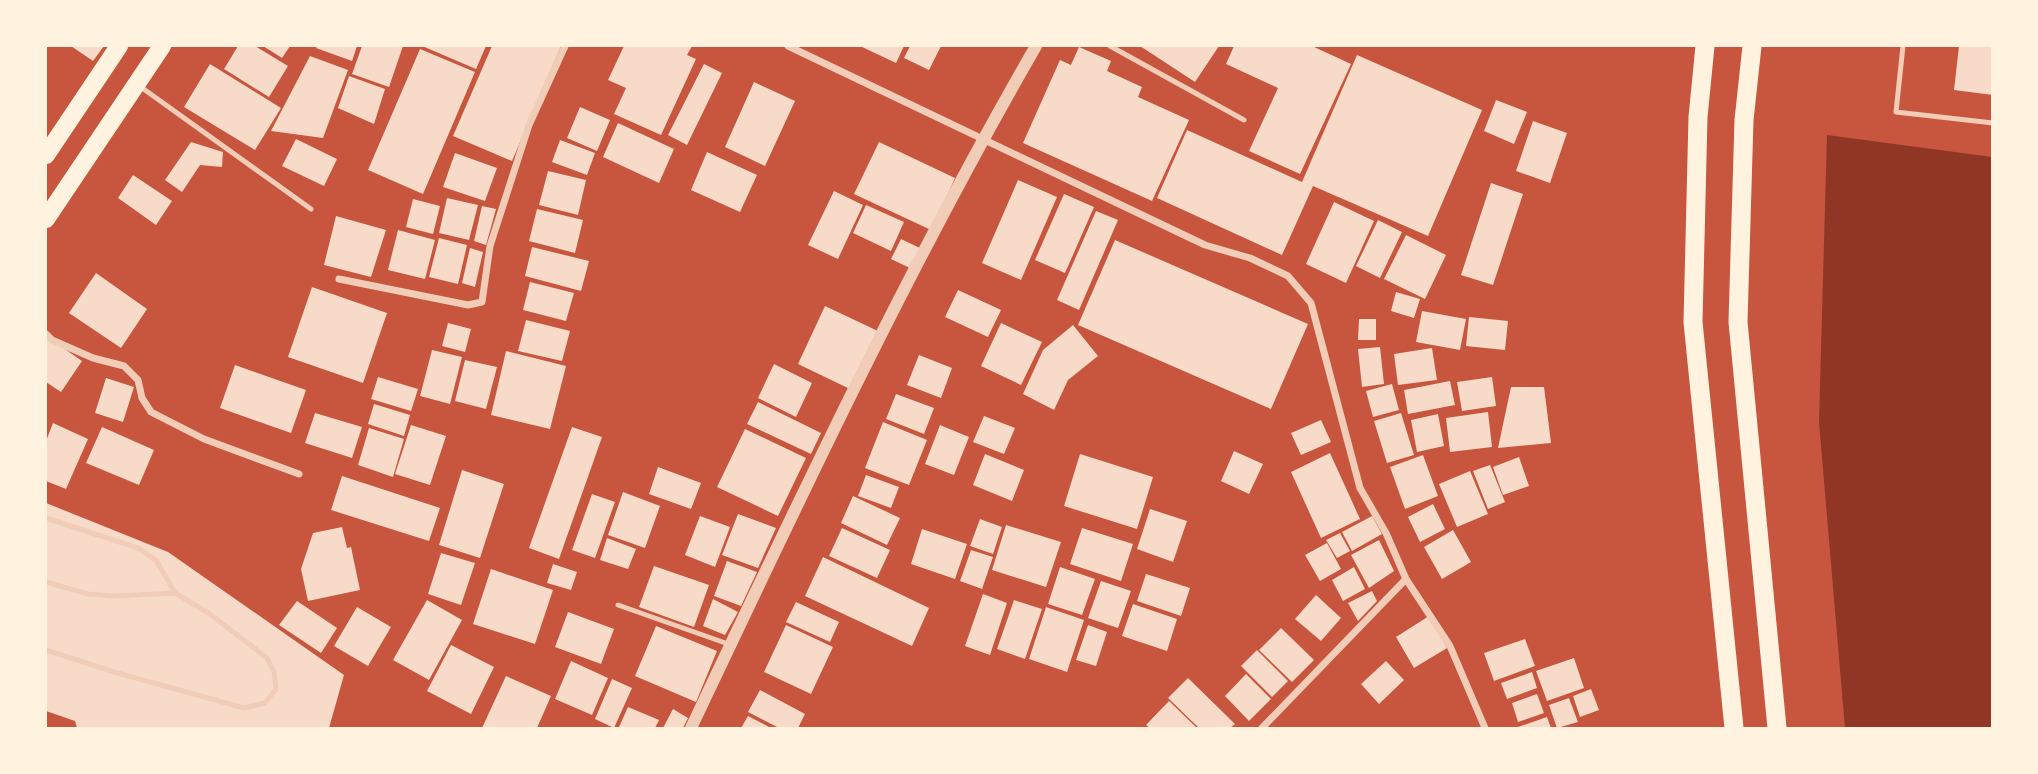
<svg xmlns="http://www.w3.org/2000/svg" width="2038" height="774" viewBox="0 0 2038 774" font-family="'IBM Plex Sans',sans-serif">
<rect width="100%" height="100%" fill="#c8553d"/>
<!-- water -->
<path fill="#8f3625" d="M1827,135l165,22v571h-147l-26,-306z"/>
<!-- building -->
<path fill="#f7dbc8" d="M71,46h33l-11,15z
M238,46h17l33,20 -19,31 -45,-28z
M263,46h27l-8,12z
M317,46h40l-5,15 -36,-13z
M362,46h41l-14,41 -37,-13z
M422,46h64l-10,23z
M492,46h69l-49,115 -59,-25z
M624,46h68l-5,9 9,4 -35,76 -47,-21 12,-26 -18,-8z
M860,46h44l-8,17z
M910,46h31l-12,24 -25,-12z
M1140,46h79l-24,36z
M1234,46h78l39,18 -51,110 -51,-23 29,-63 -52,-24z
M1959,46h34v49l-39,-5z
M1079,47l32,14 -4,10 35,16 -4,10 51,23 -37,81 -129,-58 37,-83 11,5z
M420,49l55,23 -52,122 -55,-24z
M1357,55l125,55 -54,126 -115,-50 -31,69 -125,-57 30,-68 115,52z
M310,56l38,14 -25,68 -52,-7z
M210,64l71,44 -26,42 -71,-43z
M704,64l18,9 -35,72 -19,-10z
M349,76l36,13 -11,35 -36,-16z
M754,82l41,19 -30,65 -40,-19z
M1496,100l31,12 -13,32 -30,-13z
M580,107l30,13 -13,31 -30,-13z
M1533,121l34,12 -17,50 -34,-12z
M618,123l56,26 -15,34 -56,-26z
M296,139l41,20 -13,27 -42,-20z
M560,140l35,13 -8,22 -35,-13z
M191,142l32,10 -1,15 -22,-2 -18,27 -17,-12z
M879,142l76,36 -24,52 -77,-36z
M707,152l50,23 -17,37 -49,-22z
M455,153l42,15 -12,33 -42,-14z
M548,171l38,9 -8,35 -39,-10z
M133,175l39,26 -16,24 -38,-27z
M1018,180l39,17 -36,83 -39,-17z
M1491,183l32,11 -30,91 -32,-10z
M834,191l29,14 -25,54 -30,-14z
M1064,194l30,13 -29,66 -30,-13z
M447,198l31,7 -9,35 -30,-7z
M413,199l27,7 -7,28 -27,-7z
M1334,202l40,19 -28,62 -40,-19z
M866,205l38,17 -13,29 -38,-18z
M482,206l14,3 -10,36 -12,-4z
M537,209l46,11 -8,33 -46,-12z
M1096,211l22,9 -39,90 -22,-10z
M336,216l50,14 -15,47 -47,-12z
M1378,220l24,12 -22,46 -24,-12z
M398,230l37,10 -10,39 -37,-9z
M1406,235l40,20 -21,44 -41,-20z
M439,238l28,7 -9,39 -29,-7z
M901,239l21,10 -10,20 -21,-10z
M1115,240l193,84 -37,85 -193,-84z
M532,247l57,14 -8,30 -56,-15z
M470,248l13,4 -8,35 -13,-4z
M96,273l51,36 -26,39 -52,-35z
M530,282l44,11 -8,28 -43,-11z
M312,287l75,26 -24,70 -75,-26z
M958,290l43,20 -13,27 -43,-20z
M1396,292l24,7 -6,19 -23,-7z
M825,306l55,26 -28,58 -54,-26z
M1422,311l44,8 -6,31 -44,-8z
M1469,317l39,4 -3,29 -39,-4z
M1359,319h17v21h-18z
M526,320l44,11 -8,30 -44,-10z
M448,323l23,6 -6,23 -23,-6z
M1001,323l41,19 -21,43 -40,-19z
M1073,325l25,31 -30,24 -14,30 -31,-16 20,-44z
M46,336l36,25 -21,31 -15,-10z
M1380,347l4,37 -22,3 -4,-38z
M1432,348l5,32 -39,5 -4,-31z
M432,350l30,7 -12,47 -30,-8z
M506,351l60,15 -16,63 -59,-14z
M919,355l33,13 -11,30 -34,-13z
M465,360l32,7 -11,42 -31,-8z
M774,364l38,19 -16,34 -38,-19z
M235,365l71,25 -15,43 -71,-25z
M378,377l40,12 -7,22 -40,-12z
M1492,377l4,29 -34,5 -5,-29z
M106,378l28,9 -11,35 -28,-9z
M1450,381l5,24 -47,9 -4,-24z
M1392,384l7,26 -26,7 -7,-26z
M1511,387h33l7,56 -53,5z
M896,394l38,14 -10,26 -38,-15z
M758,402l63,31 -10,21 -64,-30z
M374,404l36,11 -6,21 -36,-12z
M1488,412l4,35 -42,5 -4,-34z
M315,413l47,14 -10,31 -47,-15z
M1401,413l13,42 -27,8 -13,-42z
M1438,414l6,32 -27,6 -6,-32z
M984,416l31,12 -11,26 -31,-12z
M1321,420l10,22 -30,13 -10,-22z
M883,422l44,18 -18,45 -44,-17z
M53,423l35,16 -22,50 -20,-8v-40z
M411,425l35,11 -16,49 -35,-11z
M940,425l29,12 -15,38 -29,-11z
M102,427l52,23 -15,35 -53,-22z
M572,427l30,10 -43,122 -30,-11z
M369,428l35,11 -11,38 -35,-12z
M745,429l61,29 -28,58 -61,-29z
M1234,451l29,13 -14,30 -28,-13z
M1330,453l30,66 -39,19 -30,-66z
M985,454l39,16 -12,31 -39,-16z
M1080,454l73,23 -16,52 -73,-23z
M1423,455l15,41 -33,13 -15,-42z
M1519,457l10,29 -26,9 -10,-28z
M1490,465l15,37 -17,7 -15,-38z
M658,467l43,16 -10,26 -42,-15z
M462,470l42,14 -24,74 -41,-13z
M1470,471l18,43 -31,13 -18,-43z
M866,475l33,12 -8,21 -33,-12z
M342,476l98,32 -11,33 -98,-31z
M623,492l37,14 -15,42 -37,-13z
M592,494l23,8 -20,56 -23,-8z
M853,496l47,22 -13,27 -46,-22z
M46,503l122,49 176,123 -15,53h-252l-2,-7 -29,-10z
M1433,504l12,25 -25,13 -12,-25z
M1150,509l37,12 -14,41 -36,-13z
M738,514l38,14 -18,40 -36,-13z
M700,516l30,11 -15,40 -30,-12z
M1372,516l10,18 -30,17 -10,-19z
M980,519l22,8 -9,27 -23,-8z
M1006,525l55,17 -15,45 -54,-17z
M342,527l5,21 4,-1 9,43 -52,11 -7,-32 12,-36z
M842,528l48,22 -13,28 -48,-22z
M1082,528l51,16 -12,37 -51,-17z
M922,529l45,15 -12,35 -44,-15z
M1453,530l18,32 -29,17 -18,-32z
M1340,533l10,18 -13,7 -11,-18z
M607,538l29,11 -8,20 -28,-9z
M1379,540l15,31 -25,17 -18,-33z
M1327,543l14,26 -21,12 -15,-26z
M971,550l22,7 -11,32 -22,-8z
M441,553l34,10 -14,42 -33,-11z
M823,557l106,51 -17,38 -107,-50z
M727,561l30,11 -16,34 -27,-10z
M553,564l24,8 -6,18 -24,-7z
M654,566l55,19 -15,42 -55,-20z
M1060,567l35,12 -13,36 -34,-11z
M1354,567l11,22 -22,12 -11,-21z
M491,569l62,21 -18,54 -62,-20z
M1146,574l44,14 -9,28 -44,-15z
M1101,581l30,10 -13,37 -30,-10z
M1372,591l5,10 -19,20 -10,-18z
M983,594l24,9 -17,52 -25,-9z
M1316,595l25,23 -20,23 -26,-22z
M713,599l25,13 -13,23 -22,-9z
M427,600l35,20 -33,60 -36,-20z
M1014,600l28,9 -17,50 -28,-10z
M297,601l40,27 -16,25 -42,-28z
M796,602l43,20 -9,20 -44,-20z
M1133,604l44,15 -10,32 -45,-15z
M357,607l34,20 -23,39 -34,-20z
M1046,607l38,13 -17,52 -38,-13z
M568,612l46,17 -13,35 -46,-17z
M1429,616l18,32 -33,20 -18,-31z
M786,625l47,22 -22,47 -47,-22z
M1088,625l19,7 -11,34 -20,-6z
M656,626l61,25 -21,51 -61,-26z
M1281,628l33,32 -22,22 -33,-32z
M1525,639l10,27 -41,15 -10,-28z
M451,645l43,22 -23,47 -44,-23z
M1257,650l31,31 -16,16 -31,-31z
M1574,658l10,30 -37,13 -11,-30z
M571,661l37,17 -16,37 -37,-16z
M1386,661l18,19 -25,24 -18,-20z
M1532,672l5,16 -30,11 -6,-16z
M1246,674l25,25 -22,22 -24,-25z
M506,676l45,20 -14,32h-55z
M1188,678l47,46 -5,4h-31l-31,-30z
M612,679l20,9 -18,40 -19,-9z
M1591,689l8,21 -19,7 -7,-21z
M760,690l45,24 -7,14h-19l-31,-16z
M1537,694l7,19 -26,9 -6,-19z
M1569,698l9,24 -21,6 -8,-23z
M1169,701l28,27h-47l-4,-3z
M628,707l31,13 -4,8h-32l-4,-1z
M673,709l15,9 -5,10h-20z
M748,716l23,12h-30z
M1547,717l4,11h-36z"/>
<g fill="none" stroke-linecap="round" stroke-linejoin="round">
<!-- service -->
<path stroke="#f1ccb7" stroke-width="5" d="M1110,46l134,74
M1903,46l-7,66 97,11
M138,85l173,124
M46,518l92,30 18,12 19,33
M46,582l42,12 27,2 60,-3 35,21 57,44 7,14 2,17 -11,14 -21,5 -130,-36 -68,-22
M618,605l113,40"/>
<!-- minor -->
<path stroke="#f1ccb7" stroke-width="7" d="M788,46l417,199 45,13 38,18 23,27 49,185 26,45 20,46 44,67 35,82
M339,279l129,26 14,-3 8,-56 39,-121 36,-79
M46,334l6,6 41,18 31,8 14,14 4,18 9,14 53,27 95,35
M1262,728l144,-149"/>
<!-- tertiary -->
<path stroke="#f1ccb7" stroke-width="12" d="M691,728c109,-230 218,-462 345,-682"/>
<!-- primary -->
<path stroke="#fff3e0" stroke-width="18" d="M46,155l73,-109
M46,219l116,-173"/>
<!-- trunk -->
<path stroke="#fff3e0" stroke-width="19" d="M1705,46l-7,71 -5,205 41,406
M1752,46l-8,74 -6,202 39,406"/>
</g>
<!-- border -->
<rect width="2038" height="774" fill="none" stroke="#fff3e0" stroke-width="94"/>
</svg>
